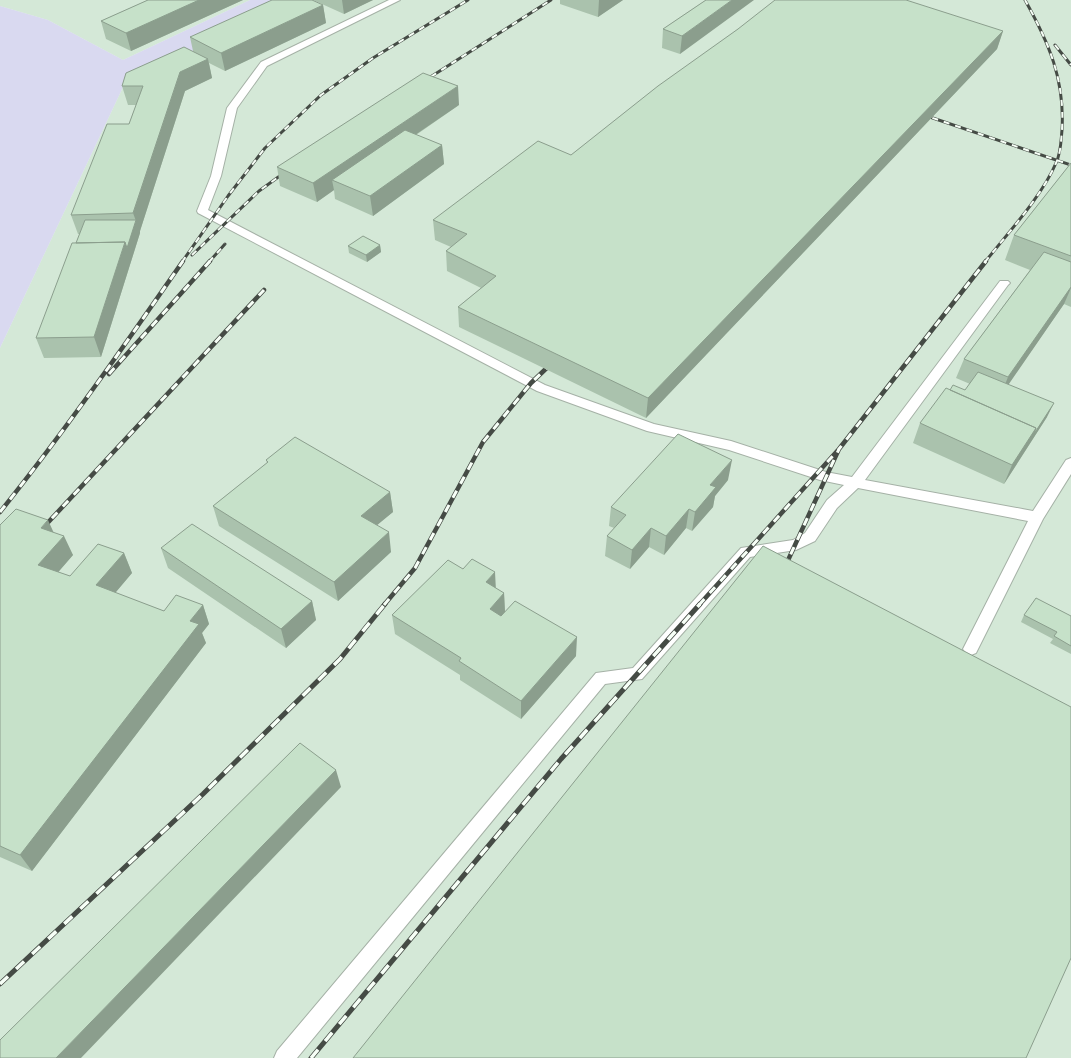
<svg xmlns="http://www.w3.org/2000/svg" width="1071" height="1058" viewBox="0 0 1071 1058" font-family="'Titillium Web',sans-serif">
<rect width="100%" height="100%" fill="#e6f3e7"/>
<!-- built -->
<path fill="#d4e8d7" d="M0,0h250l-127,60 -75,-40 -48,-14z
M303,0h768v1058h-1071v-710l124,-263z"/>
<!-- green -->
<path fill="#d9d9f0" d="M250,0h55l-181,85 -124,263v-342l48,14 75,40z"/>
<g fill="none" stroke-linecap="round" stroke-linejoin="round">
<!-- lane casing -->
<g stroke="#a5b1a6" stroke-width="2">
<path id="lane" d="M389,0h11l-133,66 -30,42 -16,68 -13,34 337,175 109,39 77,17 95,31 26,5 148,-196h8l2,2 -2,2 -143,195 168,31 33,-51 5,-2v16l-28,45 -67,134 -5,2 -5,-2 -3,-4 65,-128 -170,-33 -21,20 -22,33 -19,9 -46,7 -108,122 -37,5 -308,374h-23l3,-7 319,-378 37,-5 108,-120 52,-8 12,-7 22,-33 17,-15 -24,-5 -91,-30 -82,-19 -110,-40 -339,-178 -1,-2 14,-35 16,-68 34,-46z"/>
</g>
<!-- lane -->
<use href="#lane" fill="#fff" fill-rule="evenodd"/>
<!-- rail-far2 casing -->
<g stroke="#454b45" stroke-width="3">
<path id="rail-far2" d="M1055,45l16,20
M421,83l130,-83
M921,114l150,51
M192,255l67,-64 29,-21
M182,262l46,-66 37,-48 56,-53 52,-37 95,-58
M209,262l16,-18
M985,262c23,-29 57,-66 71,-99 5,-10 5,-23 6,-33 3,-50 -13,-87 -37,-130"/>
</g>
<!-- rail-far1 casing -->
<g stroke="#454b45" stroke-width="4.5">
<path id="rail-far1" d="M109,374l101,-113
M0,512c65,-81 124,-166 183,-251
M41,530l223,-240
M784,569l55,-120 147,-188
M384,605l31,-37 68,-126 48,-59 22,-21
M699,605l140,-156"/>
</g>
<!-- rail casing -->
<g stroke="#454b45" stroke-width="5">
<path id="rail" d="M0,984l203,-190 137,-135 45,-55
M311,1058l250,-299 139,-155"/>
</g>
<!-- rail-far2 -->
<use href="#rail-far2" stroke="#f7fff7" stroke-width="2" stroke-dasharray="6" stroke-linecap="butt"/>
<!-- rail-far1 -->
<use href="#rail-far1" stroke="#f7fff7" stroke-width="3" stroke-dasharray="8" stroke-linecap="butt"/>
<!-- rail -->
<use href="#rail" stroke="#f7fff7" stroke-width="3.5" stroke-dasharray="11" stroke-linecap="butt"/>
</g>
<!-- wall -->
<path fill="#aac2ad" d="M148,0h95l-112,51 -25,-12 -5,-18z
M313,0h60l-29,14z
M560,0h63l-25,17 -38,-13z
M706,0l-26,54 -18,-6 1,-19z
M323,5l3,18 -101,48 -16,-8 3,15 -27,13 -45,140v2l-39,124 -57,1 -8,-20 44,-104h-2l-7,-19 58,-91 7,-19h-8l-6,-19 71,-35 -3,-14z
M738,29l265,2 -6,18 -351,369 -187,-91 -1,-20 23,-19 -34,-17 -1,-20 5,-4 -16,-7 -2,-20 138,-65z
M459,105l-43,30 26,10 2,19 -71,52 -38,-17 -1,-9 -17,12 -37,-16 -3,-19z
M1071,163v144l-7,-3 -56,80 39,33 -43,67 -91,-41 7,-20 30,-33h15l5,-6 -14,-6 8,-19 66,-89 -25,-10 9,-25z
M380,245l1,7 -14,10 -18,-9 -1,-7z
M266,460l124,32 3,20 -17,13 15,27 -53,49 -119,-75 -6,-20 54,-43z
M728,480l-13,16 -2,11 -21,24 -6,-3 -22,27 -15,-8 -19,22 -25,-13 2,-20 7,-8 -5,-2 2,-19z
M0,525l53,7 20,23 -15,17 12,4 54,-23 8,20 -17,20 49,18 39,-6 6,19 -7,9 4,10 -174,228 -32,-14z
M161,548l151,53 4,19 -30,28 -118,-80z
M496,589l8,4 1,19 71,44 -55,63 -61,-39v-5l-65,-41 -3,-19z
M1024,615l47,1v38l-21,-11 3,-4 -32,-17z"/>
<!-- shaded-wall -->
<path fill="#8b9e8d" d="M199,0h44l-112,51 -5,-18z
M342,0h31l-29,14z
M599,0h24l-25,17z
M732,0h22l-74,54 2,-18z
M323,5l3,18 -101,48 -4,-18z
M1003,31l-6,18 -351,369 2,-20z
M208,59l4,19 -27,13 -45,140v2l-39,124 -7,-20 31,-95 11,-21 -3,-8 47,-141z
M458,86l1,19 -116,79 -11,-4 2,10 -17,12 -4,-19z
M442,145l2,19 -71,52 -3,-20z
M380,245l1,7 -14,10 -1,-7z
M1071,287v1l-7,16 -64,93 8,-20z
M1054,403l-7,14 -43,67 8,-19 24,-37z
M732,460l-4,20 -13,16 -2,11 -21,24 3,-19 15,-27z
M390,492l3,20 -29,24 -3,-20z
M689,509l-3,19 -22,27 2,-19z
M48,520l9,20 -16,-12z
M651,528l-2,19 -19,22 2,-19z
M389,532l2,20 -53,49 -4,-19z
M64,536l9,19 -25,29 -10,-19z
M124,553l8,20 -27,32 -9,-20z
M495,572l1,19 -10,-9z
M504,593l1,19 -14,16 -1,-19z
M312,601l4,19 -30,28 -5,-19z
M203,605l6,19 -7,9 4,10 -174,228 -12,-16 170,-234z
M577,637l-1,19 -55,63v-18z
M336,770l5,17 -260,271h-25z"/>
<!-- building -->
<path fill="#c6e1c9" stroke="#8b9e8d" d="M148,0h51l-73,33 -25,-12z
M272,0h40l11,5 -102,48 -31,-16z
M706,0h26l-50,36 -19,-7z
M775,0h131l97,31 -355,367 -190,-91 38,-31 -50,-25 21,-17 -34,-14 105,-79 33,14 87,-69 80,-57z
M184,47l24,12 -28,13 -47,141 -62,2 36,-91h22l14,-38h-21l4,-13z
M423,73l35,13 -145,97 -36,-16z
M405,130l37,15 -72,51 -38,-16z
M1071,163v93l-57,-21z
M85,220h51l-9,28 -2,-6 -49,1z
M363,236l17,9 -14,10 -18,-9z
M125,242l-31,95 -58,1 36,-95z
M1044,252l27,10v25l-63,90 -44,-18z
M978,372l76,31 -20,31 2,-6 -86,-38 3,-5 12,5z
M946,388l90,40 -24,37 -92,-42z
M678,434l54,26 -22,25 6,2 -21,25 -6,-3 -23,27 -15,-8 -19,22 -25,-14 19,-21 -15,-8z
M295,437l95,55 -29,24 28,16 -55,50 -121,-76 55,-44 -2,-2z
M16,509l32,11 -7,8 23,8 -26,29 32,11 28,-32 26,9 -28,32 68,26 12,-16 27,10 -13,16 9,3 -179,231 -20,-9v-321z
M192,524l120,77 -31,28 -120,-81z
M763,546l308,161v251l-45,100h-673z
M472,559l23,13 -9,10 18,11 -14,16 11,7 14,-15 62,36 -56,64 -62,-40 2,-3 -69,-43 56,-55 15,9z
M1036,598l35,18v30l-17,-10 3,-4 -33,-17z
M300,743l36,27 -280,288h-56v-18z"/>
</svg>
